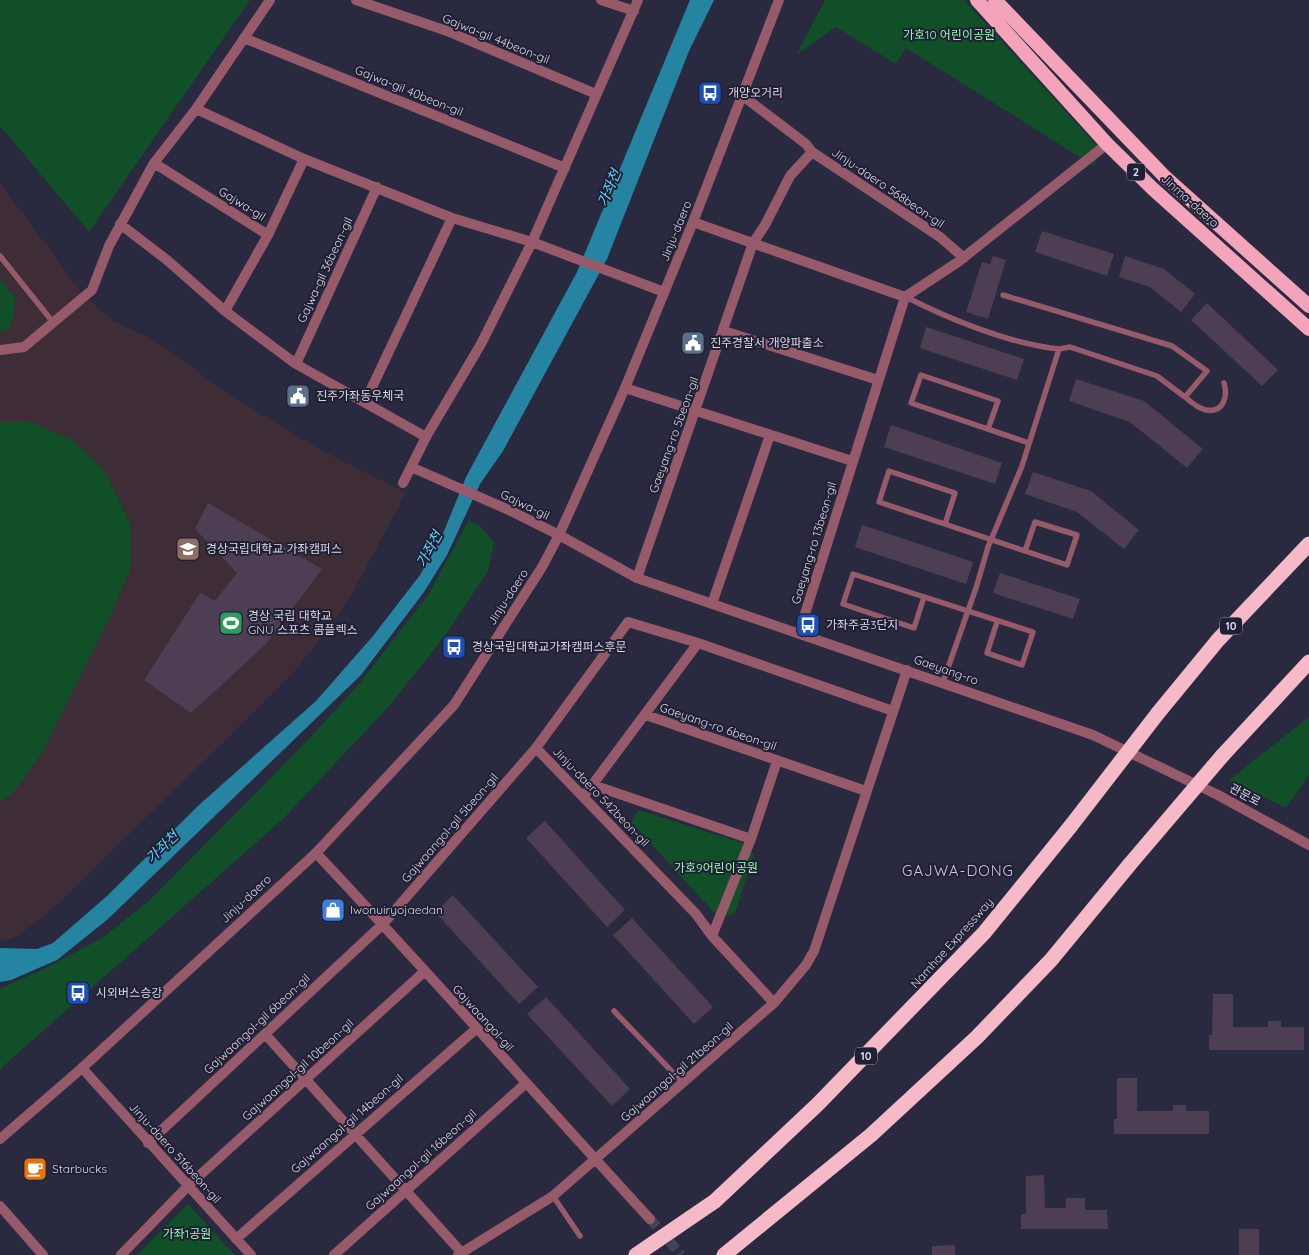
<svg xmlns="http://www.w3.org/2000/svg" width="1309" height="1255" viewBox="0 0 1309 1255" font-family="Quicksand,'Noto Sans KR',sans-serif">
<rect width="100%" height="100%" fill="#29293f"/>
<!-- education -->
<path fill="#3e2d37" d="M0,183l81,109 32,29 40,18 75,55 93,56 85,43 -60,112 -56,72 -247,241 -31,21 -12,2z"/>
<!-- green -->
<path fill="#104f28" d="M0,0h250l-161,232 -89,-106z
M825,0h139l137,150 -7,16 -188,-118 -10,16 -60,-37 -40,28z
M0,279l15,18 -1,17 -4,14 -10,4z
M0,421h28l45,19 32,31 26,54v43l-21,49 -67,134 -29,41 -14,10z
M469,520l12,7 13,15 -6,29 -44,66 -53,67 -108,115 -283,250v-80l49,-23 53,-28 47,-37 157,-159 53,-58 69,-89z
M1309,717v58l-23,33 -57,-28z
M638,810l108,34 8,10 -19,59 -15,6 -89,-97z
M188,1204l47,51h-98z"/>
<!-- water -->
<path fill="#2684a3" d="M690,0h24l-25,51 -82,208 -104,192 -23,33 -33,71 -23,37 -63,83 -253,244 -51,41 -46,20 -11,2v-34l37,1 16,-6 54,-47 92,-91 117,-104 57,-65 47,-61 22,-39 24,-59 111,-205z"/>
<!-- building -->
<path fill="#4e3e54" d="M1042,231l72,23 -7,22 -72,-24z
M993,256l13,4 -18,59 -22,-7 16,-50 8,2z
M1125,256l39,13 31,25 -14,18 -31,-25 -31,-10z
M1207,303l71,67 -16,16 -71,-66z
M926,327l98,32 -7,21 -97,-32z
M1076,379l68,22 59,48 -16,19 -57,-46 -61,-21z
M891,425l111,38 -7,21 -111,-37z
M1033,472l58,19 48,39 -15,19 -47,-37 -52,-18z
M208,503l114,66 -56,75 -75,69 -47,-33 56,-87 15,8 22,-28 -42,-44z
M862,525l111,37 -7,22 -111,-37z
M1000,573l80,26 -7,20 -80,-26z
M545,821l80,89 -18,17 -81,-89z
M453,895l85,92 -19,17 -84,-92z
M632,918l81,89 -19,17 -81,-89z
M1213,994h20v33h35v-6h13v6h23v23h-95v-15h3z
M546,997l84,92 -18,17 -85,-92z
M1117,1078h20v33h36v-6h13v6h23v23h-95v-15h3z
M1044,1175l1,33h21v-10h19v12h22l1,19h-87v-15h5v-38z
M1239,1229h20v26h-20z
M955,1245v10h-23v-9z"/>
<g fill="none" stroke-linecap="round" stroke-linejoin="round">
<!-- minor-tunnel -->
<path stroke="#434358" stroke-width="10" stroke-dasharray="10 5" stroke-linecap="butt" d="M650,1219l31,36"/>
<!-- service -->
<path stroke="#965a6b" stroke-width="5.5" d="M0,256l52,65
M906,297c43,22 104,47 153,52
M1185,397c6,5 12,11 21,13 18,3 22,-14 18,-27
M988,429l10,-28 -77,-26 -10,28 118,40
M1035,522l42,13 -10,30 -42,-14z
M945,524l10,-31 -66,-22 -10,31c49,16 97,33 146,49
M924,597l-10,31 -71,-24 10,-30 180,58 -11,33 -35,-12 10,-31
M943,682l33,-94 12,-41 34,-81 37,-117 11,-2 87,29 28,21 22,-26 -35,-25 -169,-51
M614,1011l69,72
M553,1196l27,40"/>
<!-- minor -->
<path stroke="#965a6b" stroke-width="10" d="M356,0l91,31 149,63
M601,0l33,11
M244,38l321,130
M743,96l63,48 6,8 128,85 24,21
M196,109l108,50 148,59 80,24 132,50
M154,163l114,72 -43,76
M693,222l212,75
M120,224l47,36 58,51 71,53 130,73
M268,235l36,-76
M905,297l53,-35 149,-118
M724,331l154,49
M0,350l24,-3 68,-57 17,-44 45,-83 42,-54 74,-109
M296,364l81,-177
M625,388l227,73
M365,402l87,-184
M411,467l100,44 48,24
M403,483l23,-46 55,-93 51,-102 106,-242
M637,578l116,-335 12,-18 25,-49 22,-24
M712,604l58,-169
M799,633l106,-336
M646,715l220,76
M536,748l160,166 16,22 62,67
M593,785l158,54
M584,796l114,-153
M316,853c113,120 222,244 334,366
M712,936l39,-97 26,-78
M265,1034l197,219
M82,1068l169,187
M148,1143l235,-219 153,-176 92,-126 70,21 195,68
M0,1206l43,49
M236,1239l240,-210
M121,1255l67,-69 237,-215
M334,1255l191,-171
M458,1255l95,-59 221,-193 32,-38 8,-14 93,-281"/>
<!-- tertiary -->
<path stroke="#965a6b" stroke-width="10" d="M559,535l78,43 456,157 125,60 91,50
M0,1139l82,-71 234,-215 138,-148 88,-138 17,-32 66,-147 68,-166 86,-222"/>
<!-- trunk -->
<path stroke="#f4a4ba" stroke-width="14" d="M977,0l130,144 46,45 156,140
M995,0l170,177 144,129"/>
<!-- motorway -->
<path stroke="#f6b9c8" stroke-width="15" d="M1158,713l60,-73 91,-96
M1222,756l87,-94
M636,1255l79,-54 103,-97 166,-171 86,-106
M724,1255l147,-120 106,-98 74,-77 79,-96"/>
<!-- motorway-bridge -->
<path stroke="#f6b9c8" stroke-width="15" d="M1070,827l88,-114
M1130,864l92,-108"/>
</g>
<!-- icons -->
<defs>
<g id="bus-square" transform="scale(1.25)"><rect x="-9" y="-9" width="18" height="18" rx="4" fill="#1a4fb4" stroke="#201f34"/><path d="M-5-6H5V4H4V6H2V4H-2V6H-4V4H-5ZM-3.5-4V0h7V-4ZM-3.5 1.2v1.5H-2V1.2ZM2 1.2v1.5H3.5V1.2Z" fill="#fff"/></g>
<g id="civic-square" transform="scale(1.25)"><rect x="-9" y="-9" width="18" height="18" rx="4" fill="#5c6f8a" stroke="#201f34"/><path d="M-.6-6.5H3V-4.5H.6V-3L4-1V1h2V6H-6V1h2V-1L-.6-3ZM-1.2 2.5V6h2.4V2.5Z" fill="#fff"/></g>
<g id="university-square" transform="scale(1.25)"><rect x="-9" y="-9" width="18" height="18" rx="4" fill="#8d6e63" stroke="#201f34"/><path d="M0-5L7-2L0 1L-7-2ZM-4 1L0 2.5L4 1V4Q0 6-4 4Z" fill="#fff"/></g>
<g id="stadium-square" transform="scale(1.25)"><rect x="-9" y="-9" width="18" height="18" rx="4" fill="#2e9e5b" stroke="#201f34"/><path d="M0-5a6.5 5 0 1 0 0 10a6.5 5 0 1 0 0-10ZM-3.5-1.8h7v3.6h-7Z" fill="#fff"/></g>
<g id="shop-square" transform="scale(1.25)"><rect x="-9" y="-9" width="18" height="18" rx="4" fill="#3f7fe0" stroke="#201f34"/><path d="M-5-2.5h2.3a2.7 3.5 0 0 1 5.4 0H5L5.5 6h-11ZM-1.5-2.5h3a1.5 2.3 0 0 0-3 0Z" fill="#fff"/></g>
<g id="cafe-square" transform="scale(1.25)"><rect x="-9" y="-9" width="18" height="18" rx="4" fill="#e8710a" stroke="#201f34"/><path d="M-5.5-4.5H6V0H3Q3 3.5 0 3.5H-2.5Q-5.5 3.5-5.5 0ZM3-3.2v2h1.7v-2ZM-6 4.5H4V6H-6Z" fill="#fff"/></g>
</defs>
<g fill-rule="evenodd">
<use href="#bus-square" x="710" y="93"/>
<use href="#civic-square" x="693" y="343"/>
<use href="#civic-square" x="298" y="396"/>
<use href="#university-square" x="188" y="549"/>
<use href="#stadium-square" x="231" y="623"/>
<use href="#bus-square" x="808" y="625"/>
<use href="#bus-square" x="454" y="647"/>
<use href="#shop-square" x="333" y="910"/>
<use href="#bus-square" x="78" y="993"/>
<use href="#cafe-square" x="35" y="1169"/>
</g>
<g text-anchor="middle" stroke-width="4" stroke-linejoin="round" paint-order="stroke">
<!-- shield labels -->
<g fill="#201f34" stroke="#a2a1b2" stroke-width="1">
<rect x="1127" y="163.5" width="18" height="17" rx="4"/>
<rect x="1220" y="617.5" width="22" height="17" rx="4"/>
<rect x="855" y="1047.5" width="22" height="17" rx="4"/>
</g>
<g font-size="11" font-weight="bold" fill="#d9d9e8">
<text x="1136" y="176">2</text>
<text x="1231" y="630">10</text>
<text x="866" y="1060">10</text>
</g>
<!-- park labels -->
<g font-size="12" fill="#91ffaf" stroke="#201f34">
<text x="949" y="39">가호10 어린이공원</text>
<text x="716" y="872">가호9어린이공원</text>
<text x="187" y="1238">가좌1공원</text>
</g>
<!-- street labels -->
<g font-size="12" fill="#d9d9e8" stroke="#201f34">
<text transform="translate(496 39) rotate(22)" y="4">Gajwa-gil 44beon-gil</text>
<text transform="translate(409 91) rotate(22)" y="4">Gajwa-gil 40beon-gil</text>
<text transform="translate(888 188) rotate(34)" y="4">Jinju-daero 568beon-gil</text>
<text transform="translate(1190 201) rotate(42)" y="4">Jinma-daero</text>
<text transform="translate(242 204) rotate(32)" y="4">Gajwa-gil</text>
<text transform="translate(676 231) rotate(-68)" y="4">Jinju-daero</text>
<text transform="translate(325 270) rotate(-65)" y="4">Gajwa-gil 36beon-gil</text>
<text transform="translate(674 435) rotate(-70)" y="4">Gaeyang-ro 5beon-gil</text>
<text transform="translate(525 505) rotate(26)" y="4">Gajwa-gil</text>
<text transform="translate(814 543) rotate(-73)" y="4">Gaeyang-ro 13beon-gil</text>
<text transform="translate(508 597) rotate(-57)" y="4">Jinju-daero</text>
<text transform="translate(946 670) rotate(19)" y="4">Gaeyang-ro</text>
<text transform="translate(718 727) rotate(19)" y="4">Gaeyang-ro 6beon-gil</text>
<text transform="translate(1245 795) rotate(28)" y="4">관문로</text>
<text transform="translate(601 797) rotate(46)" y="4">Jinju-daero 542beon-gil</text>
<text transform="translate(450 828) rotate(-49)" y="4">Gajwaangol-gil 5beon-gil</text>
<text transform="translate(246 899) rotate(-43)" y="4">Jinju-daero</text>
<text transform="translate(952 943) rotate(-48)" y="4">Namhae Expressway</text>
<text transform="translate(483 1018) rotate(48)" y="4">Gajwaangol-gil</text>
<text transform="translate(257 1024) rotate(-43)" y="4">Gajwaangol-gil 6beon-gil</text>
<text transform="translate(298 1070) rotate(-42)" y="4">Gajwaangol-gil 10beon-gil</text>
<text transform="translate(677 1072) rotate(-41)" y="4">Gajwaangol-gil 21beon-gil</text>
<text transform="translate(347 1124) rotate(-41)" y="4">Gajwaangol-gil 14beon-gil</text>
<text transform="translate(175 1153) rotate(48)" y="4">Jinju-daero 516beon-gil</text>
<text transform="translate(421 1160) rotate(-42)" y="4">Gajwaangol-gil 16beon-gil</text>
</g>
<!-- poi labels -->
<g font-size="12" fill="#d9d9e8" stroke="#201f34" text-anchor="start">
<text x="728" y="97">개양오거리</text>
<text x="710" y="347">진주경찰서 개양파출소</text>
<text x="316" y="400">진주가좌동우체국</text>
<text x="206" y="553">경상국립대학교 가좌캠퍼스</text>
<text x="248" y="620">경상 국립 대학교<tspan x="248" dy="14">GNU 스포츠 콤플렉스</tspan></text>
<text x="826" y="629">가좌주공3단지</text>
<text x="472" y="651">경상국립대학교가좌캠퍼스후문</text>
<text x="350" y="914">Iwonuiryojaedan</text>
<text x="96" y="997">시외버스승강</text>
<text x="52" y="1173">Starbucks</text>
</g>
<!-- water labels -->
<g font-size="14" font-style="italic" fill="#5fd5ff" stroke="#201f34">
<text transform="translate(609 188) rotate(-67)" y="5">가좌천</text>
<text transform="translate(429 549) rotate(-62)" y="5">가좌천</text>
<text transform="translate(162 847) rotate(-44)" y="5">가좌천</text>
</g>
<!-- quarter labels -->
<g font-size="15" letter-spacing="1" fill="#c7c7e4" stroke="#201f34">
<text x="958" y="876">GAJWA-DONG</text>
</g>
</g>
</svg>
